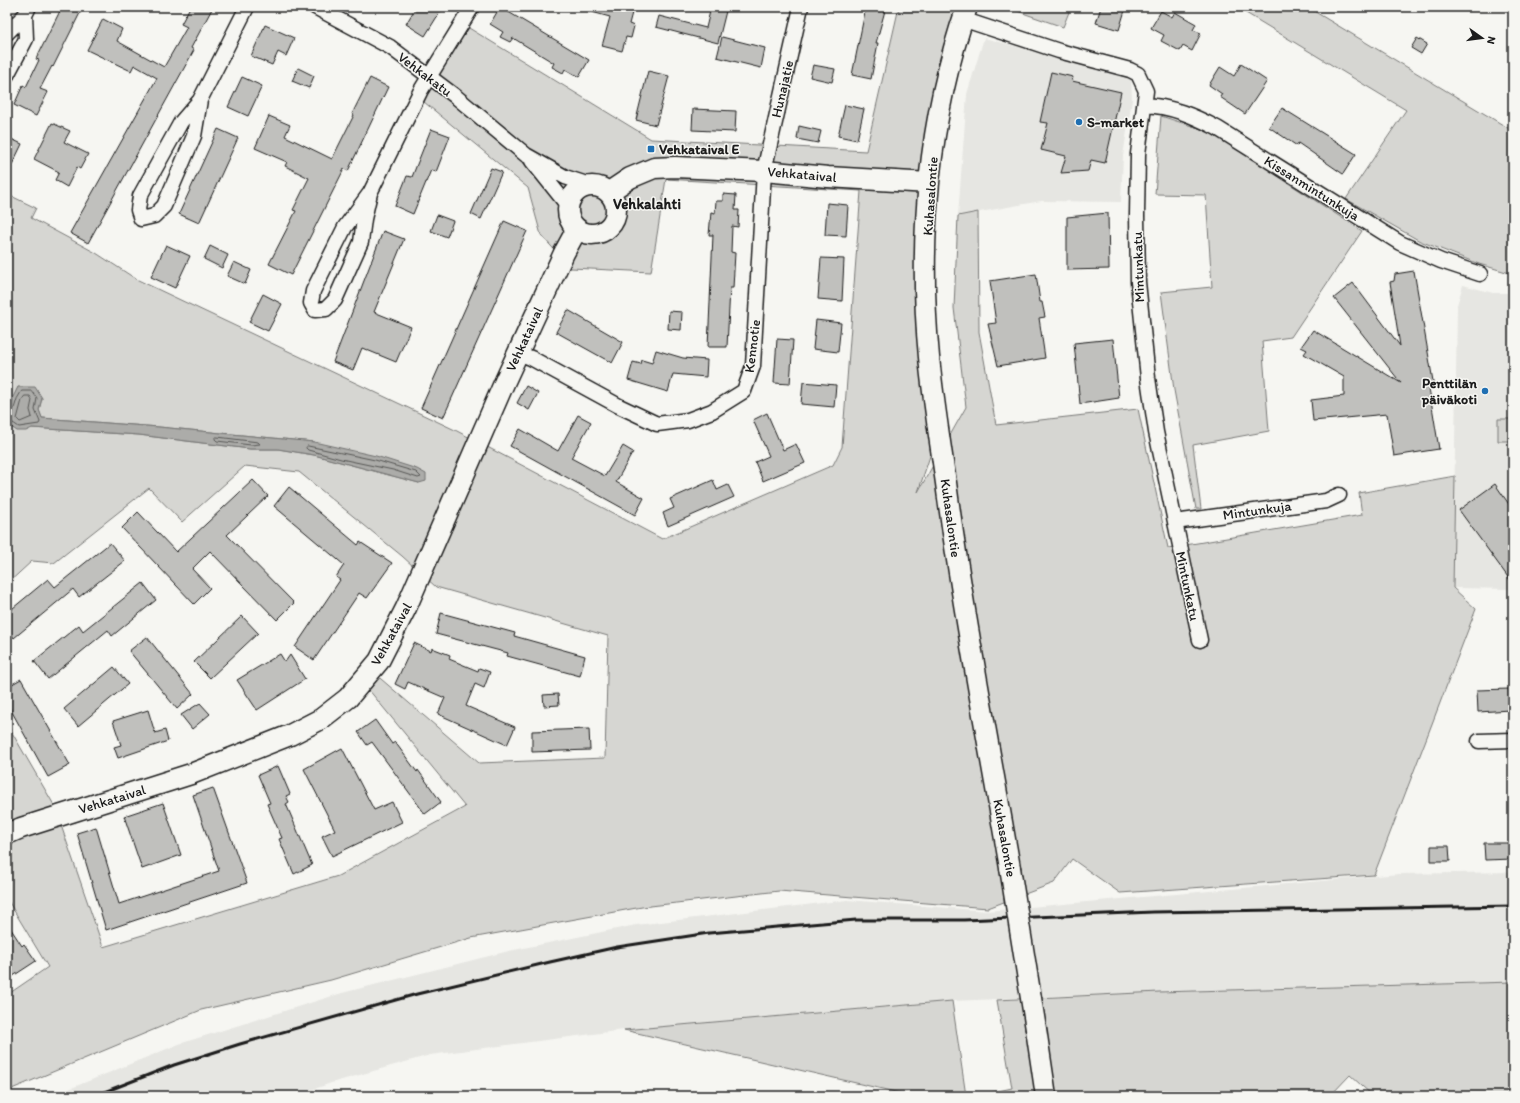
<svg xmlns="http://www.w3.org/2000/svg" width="1520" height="1103" viewBox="0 0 1520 1103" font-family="Itim,sans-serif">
<rect width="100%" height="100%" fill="#f6f6f2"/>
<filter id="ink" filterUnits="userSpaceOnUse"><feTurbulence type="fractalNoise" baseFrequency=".025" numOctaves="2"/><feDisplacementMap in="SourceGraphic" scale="8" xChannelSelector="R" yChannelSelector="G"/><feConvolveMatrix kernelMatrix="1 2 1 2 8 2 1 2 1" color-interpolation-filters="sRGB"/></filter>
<g filter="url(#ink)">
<!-- built -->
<path fill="#e6e6e2" d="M984,38l147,38 1,24 -9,56 -2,46 -80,-1 -83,15 9,-122z
M1463,285l30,8h20v296l-60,-1 4,-283z
M1513,872v110l-354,10 -207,9 -328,29 -194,25 -99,28 -36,13h-243l127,-52 163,-51 167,-42 127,-26 211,-25 140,11 412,-37z"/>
<!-- green -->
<path fill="#d6d6d2" stroke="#797977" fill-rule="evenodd" d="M899,7h59l-32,124 -11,109 1,81 15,132 -13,39 48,-85 -12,-99 4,-92 20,-4 1,120 17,93 142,-16 30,139 194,-33 -3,-22 96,-17 -2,112 23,21 -102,266 -254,18 -48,-34 -18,24 -66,25 -209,-17 -137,16 -171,31 -140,42 -130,30 -194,81v-96l41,-28 -41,-68v-175l47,81 49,142 235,-71 127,-69 -101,-123 10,-11 105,90 126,-5 3,-122 -172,-49 -34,-31 -103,-84 -54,-6 -63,56 -33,-34 -95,75 -22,-2 -25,23v-390l29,14 -5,10 65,35 40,26 319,151 207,109 171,-74 9,-18 19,-256 -195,-12 -15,93 -80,-4 -30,-33 -13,-47 -110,-91 46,-72 187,114 215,12zM18,387l24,11 -3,12 3,8 117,9 155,15 105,41 -105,-28 -36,-6h-28l-111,-14 -107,-7 -23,-15z
M1010,7h61l-8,20 -46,-16z
M1236,7h71l206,124v143l-34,-10 -59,-23 -74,-42 60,-89z
M1161,116l49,16 152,99 -71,106 -29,4 7,90 -76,14 8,64h-5l-22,-119 -13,-98 51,-5 -6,-92 -51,-1z
M1498,419h15v22h-15z
M1513,982v114h-140l-23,-21 -20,21h-355l37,-8 -15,-88 162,-8z
M952,1001l14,95h-53l-289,-66z"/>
<!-- water -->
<path fill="#acaca9" stroke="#727271" d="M18,387h17l7,11 -3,12 3,8 117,9 155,15 62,14 41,13 9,5v7l-7,2 -105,-28 -36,-6h-28l-111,-14 -107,-7 -6,3h-9l-10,-7 6,-27z"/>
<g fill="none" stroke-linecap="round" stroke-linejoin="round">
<!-- shore -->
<path stroke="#565654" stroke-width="1" d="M22,391h10l5,7 -2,12 5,12 -1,2 -20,3 -9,-6 7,-22z
M25,396h5l2,4 -2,10 2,7 -12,5 -3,-3 5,-19z
M217,437l41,5 2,2 -9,1 -34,-4 -2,-2z
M308,446l67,14 41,12 5,5 -3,1 -25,-8 -52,-11 -33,-9 -2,-2z"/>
</g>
<!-- building -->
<path fill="#c0c0bd" stroke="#1c1c1c" d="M62,7h21l-30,60 -1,-1 -12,23 8,3 -12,24 -22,-11 9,-20 3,2 13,-27 -3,-1z
M190,7h23l-22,41 3,2 -106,193 -18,-10 87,-155 -23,-13 -3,6 -44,-21 16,-31 19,10 -5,12 47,26 23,-40 -6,-3z
M416,7h27l-18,29 -19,-12z
M500,7l89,53 -10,17 -14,-8 -2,4 -11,-6 2,-4 -41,-25 -3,4 -10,-5 3,-5 -13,-8z
M588,7h38l7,2 -4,15 5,2 -3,12 -5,-1 -4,14 -20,-5 8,-29 -22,-6z
M711,7h16l-9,36 -62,-16 3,-11 47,12z
M866,7h20l-10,36h2l-7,36 -19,-4z
M1101,7h25l-7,23 -23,-7z
M1161,11l11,6 3,-5 21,12 -3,6 8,3 -9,18 -9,-5 -3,5 -19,-10 3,-6 -13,-7z
M265,25l29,13 -8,18 -8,-4 -6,13 -21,-9z
M722,37l43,11 -4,20 -44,-11z
M1417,38l10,6 -6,10 -10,-6z
M1241,64l26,17 -22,33 -25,-17 2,-3 -13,-9 11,-18 14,9z
M813,65l22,4 -3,13 -22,-5z
M298,68l16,8 -5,12 -17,-7z
M648,71l21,5 -13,49 -20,-5z
M1051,72l22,5 -1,4 49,11 -16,71 -14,-3 -3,11 -27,2 5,-17 -25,-6 7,-27 -8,-1z
M242,77l20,9 -14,30 -20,-9z
M370,78l18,9 -40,84 -4,-2 -53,106 -22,-11 27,-53 -3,-1 16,-32 -24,-12 2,-4 -32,-14 14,-32 21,9 -5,11 47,23 22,-44 -2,-1z
M845,105l19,4 -7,31 -19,-4z
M1282,108l74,46 -13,20 -45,-31 -1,3 -28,-19z
M693,109l43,2 -1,21 -43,-2z
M52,123l18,8 -6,11 24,12 -8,15 -3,-2 -10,20 -12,-7 4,-8 -25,-13z
M799,126l22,5 -3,12 -21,-4z
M218,129l20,9 -39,85 -20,-9z
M431,129l19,7 -14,36 -5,-2 -18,44 -18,-8 12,-30 5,1z
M7,137l15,7 -15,31z
M491,168l11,4 -21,47 -10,-5z
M723,194l13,1 -1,15h4l-1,17 -6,-1 -1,26 4,1 -2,35h-3l-3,59h-19l5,-112h-4l2,-23 4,1 1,-12h7z
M827,203l21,2 -2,31 -21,-1z
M1108,213l1,56 -42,1v-53z
M437,215l16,6 -6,16 -16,-6z
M504,221l23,10 -84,187 -22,-10z
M383,231l21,8 -30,73 37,15 -15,35 -34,-14 -9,22 -20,-8z
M166,245l24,11 -15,32 -24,-11z
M210,246l18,9 -6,13 -18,-9z
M821,258l23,1 -2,42 -24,-2z
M234,262l17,8 -6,14 -18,-8z
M1414,271l20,116 -5,1 10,61 -45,7 -7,-42 -74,7 -2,-21 33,-4v-19l-40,-23 3,-4 -6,-3 12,-17 88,53 -67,-85 19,-15 47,63 -10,-64 4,-1 1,-7z
M1036,274l4,28h2l3,15 -6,1 6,40 -47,8 -10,-42 8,-1 -6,-42z
M263,294l19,10 -14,27 -19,-9z
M568,310l55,32 -11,21 -56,-31z
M669,311l13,1 -1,18 -13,-1z
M816,320l25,3 -3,29 -25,-3z
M777,339l16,1 -3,44 -16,-1z
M1113,339l6,59 -39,6 -6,-61z
M656,350l27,8 24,2 -1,17 -33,-3 -5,18 -40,-12 5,-18 8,2 1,-4 10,3z
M803,382l33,3 -2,22 -33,-3z
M526,386l12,7 -9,17 -12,-7z
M767,413l16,37 13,-6 9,19 -42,18 -8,-19 14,-6 -16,-36z
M578,415l13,7 -20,36 34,18 18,-30 10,6 -17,30 28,16 -9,17 -125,-69 10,-17 38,22z
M253,480l15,16 -41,39 67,68 -17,17 -67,-69 -18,18 18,19 -16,16 -72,-76 16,-16 38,40z
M713,480l4,10 11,-5 6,12 -66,29 -5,-13 11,-5 -4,-9z
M1495,484l18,26v74l-54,-74z
M289,487l69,58 2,-3 32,21 -25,35 -8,-5 -45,67 -19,-13 45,-67 -4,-3 8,-12 -70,-59z
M110,543l15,18 -46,36 -6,-8 -59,49 -7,-9v-16l41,-34 7,8z
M143,583l13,17 -44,36 -4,-6 -60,49 -14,-18 45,-36 4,6z
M441,613l74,20 -1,3 71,20 -5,20 -73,-20 1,-3 -72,-19z
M242,616l16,17 -48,45 -16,-16z
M147,637l46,57 -16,15 -48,-58z
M414,643l17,8 1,-3 18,7 -1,4 29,12 1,-3 11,4 -6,16 -9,-4 -9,22 49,21 -8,18 -69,-31 7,-16 -37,-16 -3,7 -10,-5z
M280,654l5,8 5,-7 15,24 -48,31 -20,-30z
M114,667l14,17 -50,42 -14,-17z
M21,679l49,86 -22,12 -41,-74v-16z
M1509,689l1,21 -32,2 -1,-22z
M558,694l1,11 -15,1 -1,-11z
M200,703l10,11 -18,15 -11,-14z
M148,710l7,23 10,-3 3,11 -50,17 -4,-11 7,-2 -8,-24z
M375,720l17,24 3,-2 22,30 1,-2 23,32 -16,12 -53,-72 -5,3 -9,-13z
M589,729l1,21 -58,2v-21z
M342,748l32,62 18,-8 10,20 -70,34 -10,-20 13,-6 -31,-61z
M278,766l12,28 -4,2 3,6 -3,2 26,61 -18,9 -15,-35 3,-1 -15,-34 3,-1 -12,-28z
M213,788l34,95 -141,47 -29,-97 19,-6 23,77 100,-33 -26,-76z
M163,803l18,52 -39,14 -18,-53z
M1484,843h29v16l-28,1z
M1431,846h18l1,15h-19z
M7,923l15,23 2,-2 12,17 -29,19z"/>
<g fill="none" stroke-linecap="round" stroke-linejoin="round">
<!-- street casing -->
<g stroke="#1c1c1c" stroke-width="17">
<path id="street" d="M315,7l75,40 65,49 71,59 39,22 25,8
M962,19l97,32 71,19 8,4 8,17 -8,63 -1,61 1,67 10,96 8,54 44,208
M7,33l18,-18 3,-6
M7,75l19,-36 -1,-24
M200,100l-6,36 -30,70 -10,10 -13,3 -3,-9 2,-14 41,-74 19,-22 47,-93
M1144,105c27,1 50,11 73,23l183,115 41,18 39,13
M532,161l36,45
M370,193l-6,26 -3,23 -26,58 -9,9 -11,1 -4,-7 2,-12 32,-64 25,-34 51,-103 51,-83
M518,353l13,5 88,48 38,18 31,-4 24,-9 32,-20 9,-25 11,-195 37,-164
M1175,522l151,-21 13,-6
M1479,741l34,-1"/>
</g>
<!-- secondary casing -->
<g stroke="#1c1c1c" stroke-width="23">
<path id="secondary" d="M967,7c-39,111 -49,234 -38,350 4,42 11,84 17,126 17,129 42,257 64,385
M568 210a24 24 0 1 1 48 0a24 24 0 1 1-48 0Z
M609,192l21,-14 24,-10 21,-1 89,4 64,6 101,6
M7,834l14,-6 170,-54 99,-39 31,-16 27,-21 31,-37 27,-53 99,-227 59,-128 13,-24
M1036,1029l10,67"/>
</g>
<!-- street -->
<use href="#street" stroke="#f6f6f2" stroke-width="14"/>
<!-- secondary -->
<use href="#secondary" stroke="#f6f6f2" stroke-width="20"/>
<!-- rail -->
<path stroke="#1c1c1c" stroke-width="3" d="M94,1096l80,-31 66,-21 177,-50 133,-32 67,-15 92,-14 147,-13h108l189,-8 360,-6"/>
<!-- secondary-bridge casing -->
<g stroke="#1c1c1c" stroke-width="23" stroke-linecap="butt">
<path id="secondary-bridge" d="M1010,868l26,161"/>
</g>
<!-- secondary-bridge -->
<use href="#secondary-bridge" stroke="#f6f6f2" stroke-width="20"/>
</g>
</g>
<!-- markers -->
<g fill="#1f6fb2" stroke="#f6f6f2" stroke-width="1.5">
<circle cx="1079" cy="122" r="4"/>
<rect x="647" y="145" width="8" height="8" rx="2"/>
<circle cx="1485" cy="391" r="4"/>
</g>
<g text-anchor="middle" stroke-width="3" stroke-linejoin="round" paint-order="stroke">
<!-- street labels -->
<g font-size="14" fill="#1c1c1c" stroke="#f6f6f2">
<text transform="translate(425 74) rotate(37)" y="5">Vehkakatu</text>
<text transform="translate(782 89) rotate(-77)" y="5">Hunajatie</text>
<text transform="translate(802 174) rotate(5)" y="5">Vehkataival</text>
<text transform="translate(1312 188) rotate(32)" y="5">Kissanmintunkuja</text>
<text transform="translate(930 196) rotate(-86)" y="5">Kuhasalontie</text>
<text transform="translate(1138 267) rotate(-92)" y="5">Mintunkatu</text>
<text transform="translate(524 339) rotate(-65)" y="5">Vehkataival</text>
<text transform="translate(752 346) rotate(-83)" y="5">Kennotie</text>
<text transform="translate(1257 510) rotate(-8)" y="5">Mintunkuja</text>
<text transform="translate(951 518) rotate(82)" y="5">Kuhasalontie</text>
<text transform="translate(1188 586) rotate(78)" y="5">Mintunkatu</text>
<text transform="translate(391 634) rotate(-61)" y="5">Vehkataival</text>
<text transform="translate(112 799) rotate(-17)" y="5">Vehkataival</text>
<text transform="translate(1005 838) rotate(80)" y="5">Kuhasalontie</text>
</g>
<!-- poi labels -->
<g font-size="14" font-weight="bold" fill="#1c1c1c" stroke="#f6f6f2" text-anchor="start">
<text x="1087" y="127">S-market</text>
<text x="659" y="154">Vehkataival E</text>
<text x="1477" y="388" text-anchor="end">Penttilän<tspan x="1477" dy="16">päiväkoti</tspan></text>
</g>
<!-- neighbourhood labels -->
<g font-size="15" font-weight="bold" fill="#1c1c1c" stroke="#f6f6f2">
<text x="647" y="209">Vehkalahti</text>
</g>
</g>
<!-- margin -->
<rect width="1520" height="1103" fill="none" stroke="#f6f6f2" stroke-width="24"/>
<rect x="12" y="12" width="1496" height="1079" fill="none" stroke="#1c1c1c" stroke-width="1.5" filter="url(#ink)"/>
<!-- north arrow -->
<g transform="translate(1482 38) rotate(104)" stroke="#f6f6f2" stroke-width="3" paint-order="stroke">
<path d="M0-3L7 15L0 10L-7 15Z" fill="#1c1c1c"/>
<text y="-6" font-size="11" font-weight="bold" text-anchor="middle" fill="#1c1c1c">N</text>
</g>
</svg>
